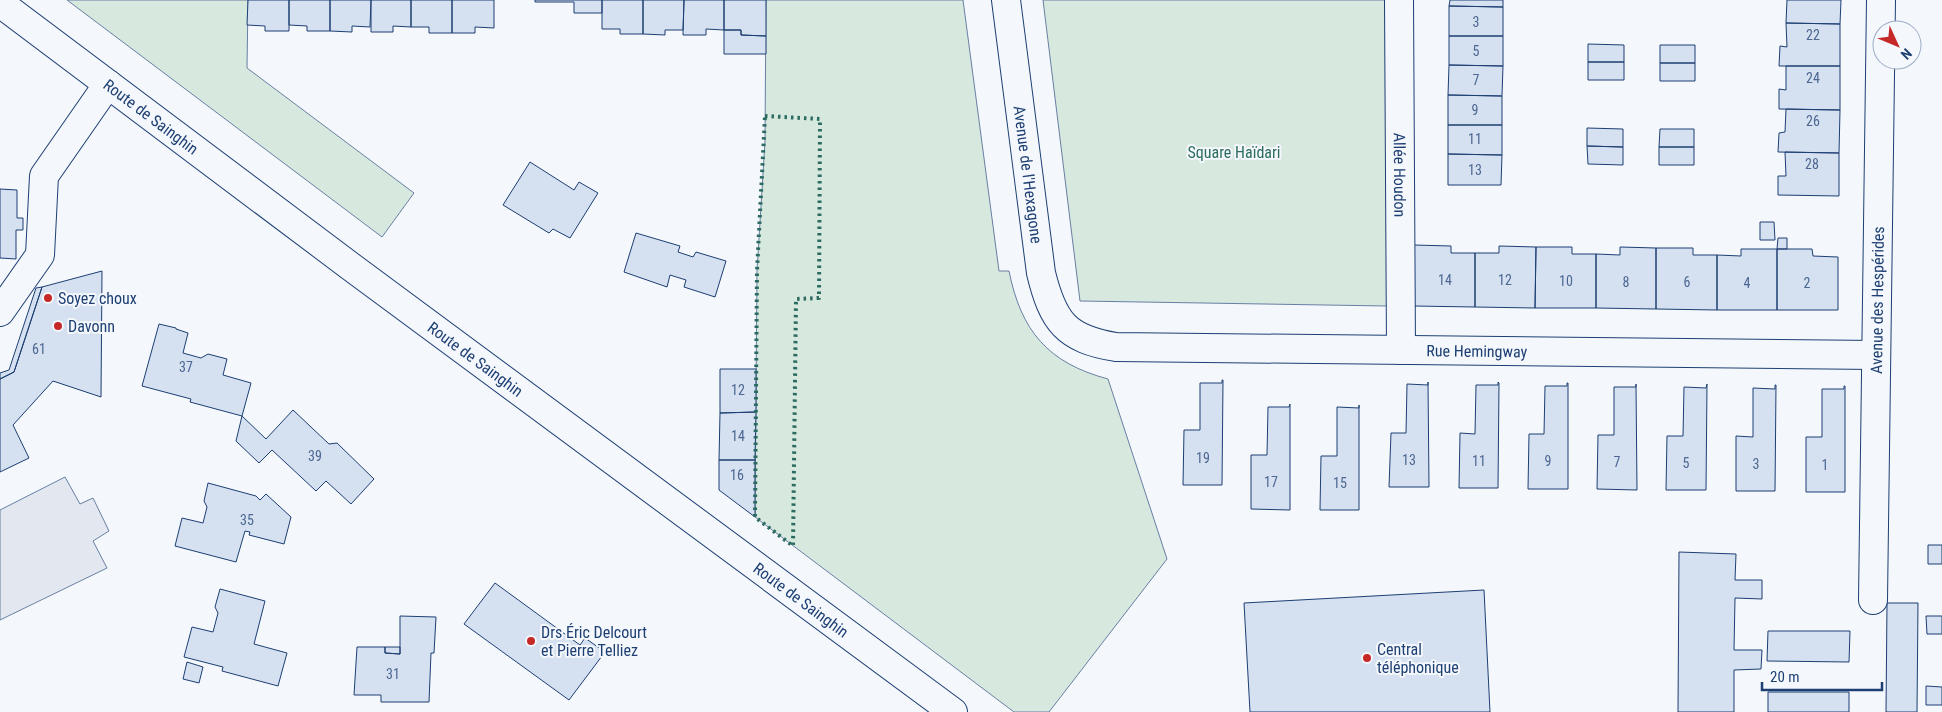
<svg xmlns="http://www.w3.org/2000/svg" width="1942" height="712" viewBox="0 0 1942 712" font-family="'Roboto Condensed',sans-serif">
<rect width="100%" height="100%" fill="#f4f7fb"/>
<!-- green -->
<path fill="#d7e8df" stroke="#687fa3" d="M67,0h181l-1,68 167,125 -32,44z
M766,0h197l36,271h10c12,60 39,92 99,108l59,180 -118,153h-35l-259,-195 2,-246 8,-130z
M1043,0h346l-2,306 -307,-5z"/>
<!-- parking -->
<path fill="#e3e8f0" stroke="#687fa3" d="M65,477l15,27 13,-6 16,33 -16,10 14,27 -107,52v-110z"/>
<!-- building -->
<path fill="#d5e0f0" stroke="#1d3f73" d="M248,0h41v31h-24v-5l-18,-1z
M289,0h41v31h-23v-5l-18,-1z
M330,0h41l-1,27 -18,-1v6l-22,-1z
M371,0h40v27l-18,-1v6h-22z
M411,0h41v33h-23v-6h-18z
M452,0h42v28l-19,-1v6h-23z
M535,0h67v13h-28v-11h-39z
M602,0h41v34h-23v-5h-18z
M643,0h41l-1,30h-18v5l-22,-1z
M684,0h40v30l-18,-1v6h-23z
M724,0h42v36l-25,-1v-5h-17z
M1450,0h53v7l-54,-1z
M1787,0h54l-1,24 -54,-1z
M1449,6l54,1v29h-54z
M1786,23l54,1v42h-61l1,-20 7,1z
M724,30h17v5l25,1v18h-42z
M1449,36h54v30l-54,-1z
M1588,44l36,1v17h-36z
M1660,45h35v18h-35z
M1588,62h36v18h-36z
M1660,63h35v18h-35z
M1449,65l54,1 -1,30 -54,-1z
M1786,66h54v44l-61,-1v-20l7,1z
M1448,95l54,1v29h-54z
M1786,109l54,1 -1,43 -61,-1 1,-19 6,-1z
M1448,125h54v30l-54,-1z
M1587,128l36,1v18l-36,-1z
M1660,129h34v18h-35z
M1587,146l36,1v18l-35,-1z
M1659,147h35v18h-35z
M1785,152l54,1v43l-61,-1v-19h8z
M1448,154l54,1 -1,30h-53z
M530,162l44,28 5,-8 19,11 -28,45 -17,-9 -4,4 -46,-28z
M0,189l17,1v28h6v12h-7v29l-16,-1z
M1760,222h14l1,18h-15z
M636,233l44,13 -2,6 15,5 3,-5 30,9 -11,36 -31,-10 2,-7 -16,-5 -3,12 -43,-15z
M1778,238h9v11h-10z
M1414,245l37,1v7h24v54l-61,-1z
M1499,246l37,1 -1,61 -60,-1v-54h24z
M1536,247h36v7h24v54h-61z
M1620,247l36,1v61l-60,-1v-54l24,1z
M1656,248h37v7h24v55l-61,-1z
M1741,249h36v61h-60v-55l24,1z
M1777,249h35l1,7 25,1v53h-61z
M102,271l-1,126 -48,-16 -40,44 16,33 -29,14v-93l14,-7 28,-85z
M42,287l-28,85 -14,7v-6l9,-3 27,-82z
M159,324l17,4v1l12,4 -5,20 18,5 7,-4 19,5 -4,16 28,8 -9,33 -52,-14 1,-3 -49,-13z
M720,369h36v43l-36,1z
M1222,380h1l-1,105h-39l1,-55h16v-47h22z
M1428,382l1,105h-40l2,-54h15l1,-49 21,1z
M1498,382l1,1 -1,105h-39l1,-55 15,1 1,-49h22z
M1567,383h1v106h-40l1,-55h15l1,-48h22z
M1636,384l1,106 -40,-1 1,-54h16v-48h22z
M1707,384l-1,106h-40l1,-54h16l1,-49 22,1z
M1775,385h1l-1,106h-39v-55l17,1v-49l22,1z
M1844,386h1v106h-39v-55h16v-48h22z
M1290,404v106l-39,-1v-54h16l1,-48h21z
M1359,405v105h-39l1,-54h16v-49l22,1z
M293,410l36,34 8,-1 37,36 -23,25 -25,-23 -10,10 -44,-41 -13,13 -23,-22 6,-25 24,23z
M756,412l-1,48h-36l1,-47z
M719,460h36v57l-36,-27z
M208,483l48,13 4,4 6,-6 25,23 -7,27 -35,-9 1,-3 -5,-1 -9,31 -61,-16 7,-28 21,5 4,-16 -3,-6z
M1928,545h14v19h-14z
M1679,552l57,2 -1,26h27v19l-27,-1 -1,52h28l-1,19 -27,1v42h-56z
M495,583l85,62 5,-7 20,14 -36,48 -105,-76z
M220,589l45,12 -11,43 33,9 -9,33 -56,-15 1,-4 -39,-10 8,-30 21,5 5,-19 -3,-6z
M1484,590l6,122h-240l-6,-109z
M1887,603h31l-1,109h-31z
M400,616l36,1 -2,36h-3l-2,49h-48v-7h-27l3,-48h28v6l15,1z
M1926,616h16v18h-15z
M1768,631h82l-1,31 -82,-1z
M385,647h15v7l-15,-1z
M187,662l16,5 -4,16 -16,-4z
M1926,686l16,1v18h-16z
M1768,692h81v20h-81z"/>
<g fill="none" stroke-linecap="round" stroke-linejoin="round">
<!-- street casing -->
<g stroke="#1d3f73" stroke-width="30">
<g id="street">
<path id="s1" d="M1006,0l35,273c12,49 25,66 75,74l760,8"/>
<path id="s2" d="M1399,0l2,350"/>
<path d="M0,312l40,-57 4,-79 64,-92"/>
<path id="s3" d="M1873,600l8,-600"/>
</g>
</g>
<!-- secondary casing -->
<g stroke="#1d3f73" stroke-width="30">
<g id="secondary">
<path id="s4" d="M0,3l350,263 603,446"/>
</g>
</g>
<!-- street -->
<use href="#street" stroke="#f4f7fb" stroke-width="28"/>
<!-- secondary -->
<use href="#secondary" stroke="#f4f7fb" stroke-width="28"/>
<!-- hedge -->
<path stroke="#2c6c60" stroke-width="4" stroke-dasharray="2.5 4" stroke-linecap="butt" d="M765,116l55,3 -1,179 -23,1 -3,247 -38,-29 2,-246z"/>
</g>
<!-- markers -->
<g fill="#c62828" stroke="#f4f7fb" stroke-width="2">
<circle cx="48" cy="298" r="5"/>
<circle cx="58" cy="326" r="5"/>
<circle cx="531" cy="641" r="5"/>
<circle cx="1367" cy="658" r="5"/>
</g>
<g text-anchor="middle" stroke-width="4" stroke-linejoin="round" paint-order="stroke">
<!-- number labels -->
<g font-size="14" fill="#4b6792">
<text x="1476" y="27">3</text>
<text x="1813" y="40">22</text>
<text x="1476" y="56">5</text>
<text x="1813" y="83">24</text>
<text x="1476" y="85">7</text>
<text x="1475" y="115">9</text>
<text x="1813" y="126">26</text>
<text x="1475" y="144">11</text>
<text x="1812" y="169">28</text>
<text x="1475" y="175">13</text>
<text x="1445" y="285">14</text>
<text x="1505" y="285">12</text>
<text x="1566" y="286">10</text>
<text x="1626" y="287">8</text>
<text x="1687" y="287">6</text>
<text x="1747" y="288">4</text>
<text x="1807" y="288">2</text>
<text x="39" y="354">61</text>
<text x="186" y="372">37</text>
<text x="738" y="395">12</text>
<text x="738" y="441">14</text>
<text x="315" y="461">39</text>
<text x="1203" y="463">19</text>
<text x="1409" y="465">13</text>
<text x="1479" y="466">11</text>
<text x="1548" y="466">9</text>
<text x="1617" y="467">7</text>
<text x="1686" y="468">5</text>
<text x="1756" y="469">3</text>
<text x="1825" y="470">1</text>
<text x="737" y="480">16</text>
<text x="1271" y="487">17</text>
<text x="1340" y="488">15</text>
<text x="247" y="525">35</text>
<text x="393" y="679">31</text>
</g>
<!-- street labels -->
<g font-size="16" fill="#1d3f73" stroke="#f4f7fb">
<text dy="6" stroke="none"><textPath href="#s4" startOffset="189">Route de Sainghin</textPath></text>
<text dy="6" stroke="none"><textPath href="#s1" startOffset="176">Avenue de l'Hexagone</textPath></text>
<text dy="6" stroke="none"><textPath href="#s2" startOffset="175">Allée Houdon</textPath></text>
<text dy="6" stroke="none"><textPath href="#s3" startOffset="300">Avenue des Hespérides</textPath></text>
<text dy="6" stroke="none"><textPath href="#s1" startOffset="751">Rue Hemingway</textPath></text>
<text dy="6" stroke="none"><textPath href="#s4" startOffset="594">Route de Sainghin</textPath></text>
<text dy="6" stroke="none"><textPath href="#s4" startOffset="999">Route de Sainghin</textPath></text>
</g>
<!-- park labels -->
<g font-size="16" fill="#2c6c60" stroke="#f4f7fb">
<text x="1234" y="158">Square Haïdari</text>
</g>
<!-- poi labels -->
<g font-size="16" fill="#1d3f73" stroke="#f4f7fb" text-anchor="start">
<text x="58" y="304">Soyez choux</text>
<text x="68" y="332">Davonn</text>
<text x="541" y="638">Drs Éric Delcourt<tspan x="541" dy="18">et Pierre Telliez</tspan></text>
<text x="1377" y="655">Central<tspan x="1377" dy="18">téléphonique</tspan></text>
</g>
</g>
<!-- north arrow -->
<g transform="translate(1897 45) rotate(134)"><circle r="24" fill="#f4f7fb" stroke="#9eadc5"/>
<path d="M0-4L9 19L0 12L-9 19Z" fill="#c62828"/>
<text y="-8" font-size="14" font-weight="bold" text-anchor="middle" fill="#1d3f73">N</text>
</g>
<!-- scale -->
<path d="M1762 682v8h120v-8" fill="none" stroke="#1d3f73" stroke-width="2.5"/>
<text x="1770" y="682" font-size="15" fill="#1d3f73" stroke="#f4f7fb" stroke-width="4" paint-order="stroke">20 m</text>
</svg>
